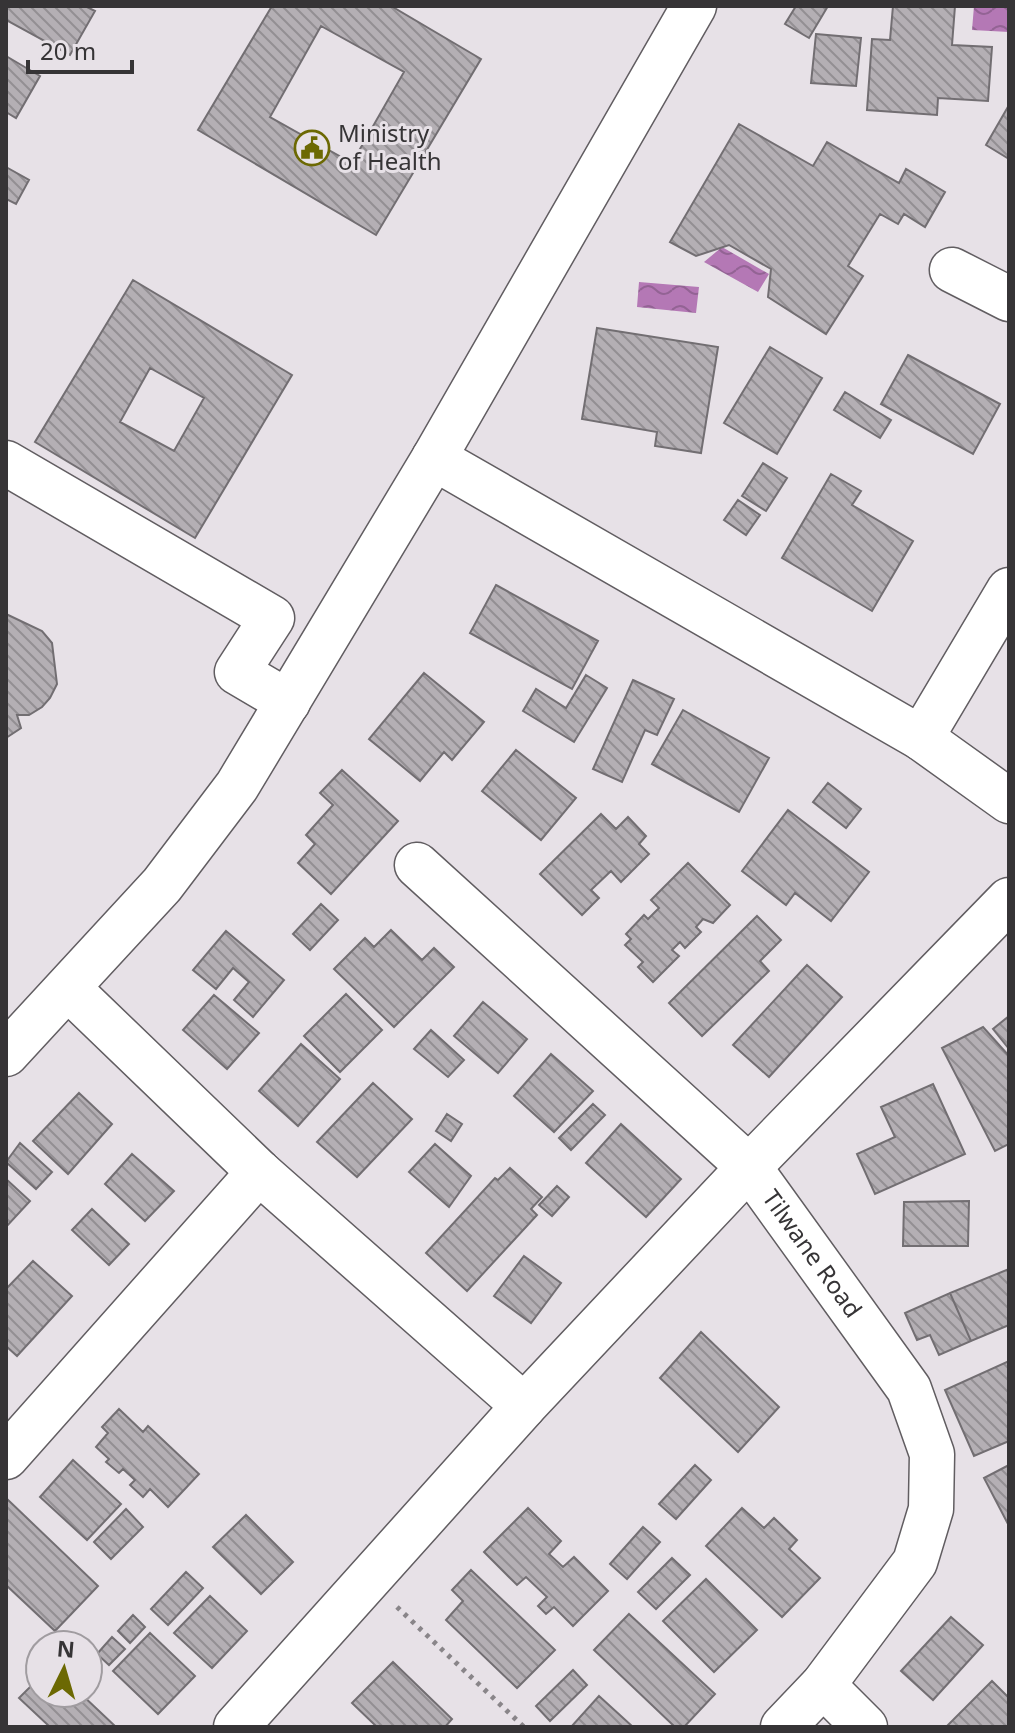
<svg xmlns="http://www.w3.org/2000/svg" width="1015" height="1733" viewBox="0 0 1015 1733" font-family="'Noto Sans',sans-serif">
<defs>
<pattern id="water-waves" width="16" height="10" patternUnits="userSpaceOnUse" patternTransform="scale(2)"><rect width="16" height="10" fill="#b478b5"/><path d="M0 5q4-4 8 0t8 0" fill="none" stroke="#936394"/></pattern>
<pattern id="building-back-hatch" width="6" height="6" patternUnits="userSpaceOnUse" patternTransform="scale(2)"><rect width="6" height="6" fill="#b4afb4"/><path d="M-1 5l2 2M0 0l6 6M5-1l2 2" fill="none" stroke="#938f93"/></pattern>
</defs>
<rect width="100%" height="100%" fill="#e7e1e7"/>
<!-- water -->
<path fill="url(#water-waves)" d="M974,6h35v26l-37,-2z
M722,247l47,27 -11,18 -54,-30z
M639,282l60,5 -3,26 -59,-6z"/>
<!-- building -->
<path fill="url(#building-back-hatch)" stroke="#726e72" stroke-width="2" fill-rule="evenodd" d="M6,6h79l10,5 -25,44 -64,-35z
M272,6h119l90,53 -105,176 -178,-105zM321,26l83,46 -52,91 -82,-46z
M796,6h32l-19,32 -24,-14z
M893,6h62l-3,39 40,2 -4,54 -50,-3 -1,17 -70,-5 5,-71 18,1z
M816,34l45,4 -5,48 -45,-3z
M6,56l34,20 -24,42 -10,-6z
M1009,105v54l-23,-14z
M739,124l74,42 14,-24 72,41 7,-14 39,23 -20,35 -21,-13 -6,10 -18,-10 -32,52 15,10 -37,58 -58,-37 3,-28 -42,-24 -33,11 -26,-14z
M6,167l23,13 -13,24 -10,-5z
M133,280l159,95 -97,163 -160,-96zM150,368l54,30 -30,53 -54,-29z
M597,328l121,19 -17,106 -46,-7 2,-14 -75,-13z
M770,347l52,31 -45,76 -53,-31z
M908,355l92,49 -27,50 -92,-50z
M845,392l46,28 -11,18 -46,-28z
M763,463l24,15 -21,33 -24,-15z
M831,474l30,17 -9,14 61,36 -41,70 -90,-53z
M738,500l22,15 -14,20 -22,-15z
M496,585l102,56 -26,48 -102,-56z
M6,614l36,17 10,12 5,41 -7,14 -8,9 -13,8h-12l4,13 -15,10z
M424,673l60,49 -32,38 -8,-8 -24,29 -51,-42z
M586,675l21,13 -33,54 -51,-31 13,-22 30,19z
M633,680l41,19 -17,36 -12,-5 -23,52 -29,-13z
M683,710l86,48 -30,54 -87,-48z
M516,750l60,48 -35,42 -59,-49z
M342,770l56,51 -67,73 -33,-31 17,-19 -9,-9 27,-30 -13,-12z
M828,783l33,26 -15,19 -33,-26z
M788,810l81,62 -38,49 -36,-28 -9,12 -44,-34z
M601,814l15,15 12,-12 18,19 -7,8 10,10 -28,28 -10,-11 -20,19 8,8 -17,17 -42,-41z
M688,863l42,42 -17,18 -10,-4 -7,8 5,5 -16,16 -5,-6 -8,8 7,6 -26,26 -15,-15 5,-5 -18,-17 6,-6 -5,-5 18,-19 4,4 11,-11 -8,-8z
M321,904l17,16 -28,30 -17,-16z
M757,916l24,24 -21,21 9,10 -67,65 -33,-33z
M391,930l31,30 12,-12 20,19 -60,60 -60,-58 31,-31 9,9z
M226,931l58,49 -31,37 -19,-17 15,-18 -16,-14 -17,21 -23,-19z
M807,965l35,32 -73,80 -36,-32z
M346,994l36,36 -42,42 -36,-36z
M214,995l45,38 -32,36 -44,-39z
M483,1002l44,37 -29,34 -44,-37z
M1009,1016v33l-16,-20z
M983,1027l26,29v88l-14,7 -53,-103z
M431,1030l33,30 -16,17 -34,-28z
M301,1044l39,35 -42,47 -39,-35z
M551,1054l42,37 -39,41 -40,-36z
M373,1083l39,36 -55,58 -40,-35z
M933,1084l32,70 -90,40 -18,-40 38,-17 -14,-30z
M79,1093l33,31 -44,50 -35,-33z
M593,1104l12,11 -34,35 -12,-12z
M447,1114l15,10 -11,17 -15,-10z
M621,1124l60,55 -35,38 -60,-54z
M20,1143l32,29 -16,17 -30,-27z
M435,1144l36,32 -22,31 -40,-35z
M132,1154l42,37 -29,30 -40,-37z
M510,1168l32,29 -11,12 6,6 -70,76 -41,-38 69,-75 3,2z
M6,1179l24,22 -24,26z
M557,1186l12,11 -17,19 -13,-11z
M969,1201l-1,45h-65l1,-44z
M92,1209l37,35 -20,21 -37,-35z
M524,1256l37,27 -30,40 -37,-27z
M33,1261l39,35 -55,60 -11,-10v-57z
M1009,1269v56l-38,16 -21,-48z
M950,1293l21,48 -32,14 -9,-20 -13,5 -12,-27z
M701,1332l78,75 -41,45 -78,-74z
M1009,1361v80l-35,15 -29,-66z
M119,1409l24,23 5,-6 51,48 -31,33 -18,-18 -7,8 -13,-12 5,-5 -12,-11 -4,4 -13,-11 3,-3 -13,-12 12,-14 -6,-6z
M73,1460l48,44 -34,36 -47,-43z
M695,1465l16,15 -35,39 -17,-15z
M1009,1465v58l-1,1 -24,-46z
M6,1498l92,88 -43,45 -49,-46z
M528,1508l33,33 -12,13 14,13 11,-10 34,34 -35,35 -19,-19 -8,7 -8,-8 9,-9 -21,-20 -9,8 -33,-33z
M742,1508l22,20 10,-10 23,22 -8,9 31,29 -38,39 -76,-71z
M126,1509l17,18 -32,32 -17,-17z
M246,1515l47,47 -32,32 -48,-47z
M643,1527l17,15 -33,37 -17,-15z
M672,1558l18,17 -34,34 -18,-17z
M471,1570l84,80 -38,38 -71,-68 17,-19 -11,-11z
M186,1572l17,16 -35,37 -17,-16z
M706,1579l51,51 -43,42 -51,-51z
M210,1596l37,35 -35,37 -38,-35z
M629,1614l86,80 -31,33h-9l-81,-77z
M133,1615l12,12 -15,16 -12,-12z
M951,1617l32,28 -50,55 -32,-29z
M150,1633l45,43 -37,38 -45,-43z
M112,1637l13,12 -16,16 -12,-11z
M393,1662l59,57 -7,8h-68l-25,-24z
M573,1670l14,15 -37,36 -14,-15z
M992,1681l17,17v29h-63z
M34,1683l6,5v5h5l12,12 11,-12h12l36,34h-66l-31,-29z
M599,1696l34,31h-62z"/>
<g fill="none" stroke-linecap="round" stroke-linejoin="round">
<!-- minor casing -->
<g stroke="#615d61" stroke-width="47">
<g id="minor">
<path d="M952,270l57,29"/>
<path d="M434,458l487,280 88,63"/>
<path d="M6,463l266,155 -35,54 51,30"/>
<path d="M921,738l88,-148"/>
<path id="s1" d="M417,865l332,302 160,222 23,65 -1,55 -16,53 -92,123 -40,42"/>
<path d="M69,989l190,183 265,234"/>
<path d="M6,1054l156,-169 75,-99 197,-328 260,-452"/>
<path d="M6,1457l253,-285"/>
<path d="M823,1685l42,42"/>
<path d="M236,1727l288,-321 225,-239 260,-267"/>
</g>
</g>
<!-- path -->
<path stroke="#898589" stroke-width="5" stroke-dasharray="4 6" stroke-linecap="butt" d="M397,1607l127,120"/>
<!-- minor -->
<use href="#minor" stroke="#fff" stroke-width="44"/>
</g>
<!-- icons -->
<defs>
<g id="civic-ring" transform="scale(1.8)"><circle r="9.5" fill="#e7e1e7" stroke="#6c6903" stroke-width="1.5"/><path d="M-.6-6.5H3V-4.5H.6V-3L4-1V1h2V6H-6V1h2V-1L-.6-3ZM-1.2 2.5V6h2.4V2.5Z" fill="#6c6903"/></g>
</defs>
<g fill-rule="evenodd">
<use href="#civic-ring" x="312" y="148"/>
</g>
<g text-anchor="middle" stroke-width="6" stroke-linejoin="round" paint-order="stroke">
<!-- poi labels -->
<g font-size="24" fill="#363436" stroke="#e7e1e7" text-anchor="start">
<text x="338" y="142">Ministry<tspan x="338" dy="28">of Health</tspan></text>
</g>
<!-- street labels -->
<g font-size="24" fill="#363436" stroke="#e7e1e7">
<text dy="8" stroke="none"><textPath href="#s1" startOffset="556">Tilwane Road</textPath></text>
</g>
</g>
<!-- border -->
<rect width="1015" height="1733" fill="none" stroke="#363436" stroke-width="16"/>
<!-- north arrow -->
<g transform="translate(64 1669) rotate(5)"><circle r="38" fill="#e7e1e7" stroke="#a09ca0" stroke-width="2"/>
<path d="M0-6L14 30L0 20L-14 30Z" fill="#6c6903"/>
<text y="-12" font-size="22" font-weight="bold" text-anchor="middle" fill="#363436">N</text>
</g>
<!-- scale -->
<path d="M28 60v12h104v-12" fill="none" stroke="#363436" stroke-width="4"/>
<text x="40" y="60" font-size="24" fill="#363436" stroke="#e7e1e7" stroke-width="6" paint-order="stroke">20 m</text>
</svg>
